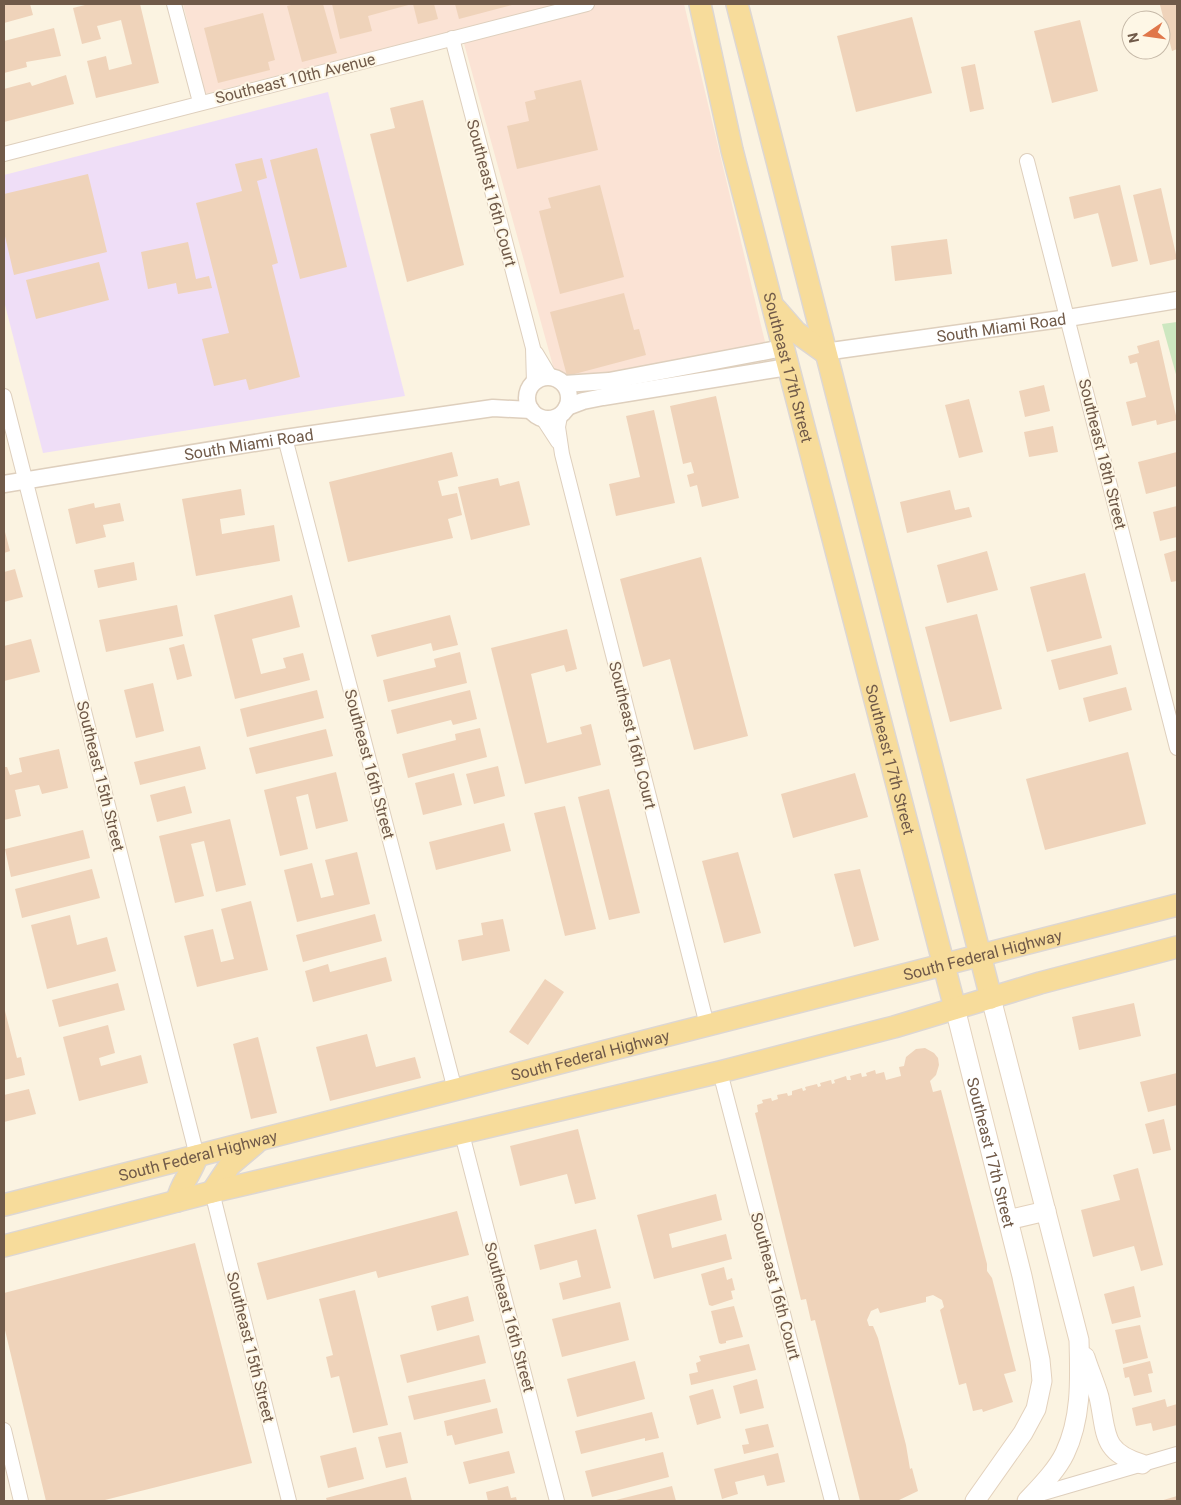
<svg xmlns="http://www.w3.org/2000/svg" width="1181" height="1505" viewBox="0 0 1181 1505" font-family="Roboto,sans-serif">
<rect width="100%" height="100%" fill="#fbf3e1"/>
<!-- commercial -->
<path fill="#fbe3d5" d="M183,4h501l82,342 -208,38 -98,-355 -255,65z"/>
<!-- education -->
<path fill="#efdef7" d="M328,92l77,304 -362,57 -39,-152v-126z"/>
<!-- green -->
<path fill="#cde7c0" d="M1177,322v56l-15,-54z"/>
<!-- building -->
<path fill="#efd3ba" d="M4,4h26l3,11 -29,8z
M89,4h51l19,79 -63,15 -9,-37 19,-5 3,14 23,-6 -11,-44 -24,6 4,13 -19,5 -9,-36z
M295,4h28l14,49 -35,9 -15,-56z
M332,4h80l-44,12 4,15 -32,8z
M413,4h21l4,15 -20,5z
M455,4h61l-57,15z
M1177,4v45l-5,2 -12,-46z
M263,13l12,47 -7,2 2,8 -52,13 -14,-55z
M912,17l20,76 -76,19 -19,-76z
M1080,20l18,71 -46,12 -18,-72z
M54,28l7,28 -35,6 1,5 -23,6v-32z
M975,64l9,45 -14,3 -9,-45z
M66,75l8,29 -70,18v-33l26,-7 2,4z
M581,80l17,70 -81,19 -10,-43 22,-5 -4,-19 11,-3 -2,-8z
M423,100l41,165 -57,17 -37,-148 25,-6 -5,-20z
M317,148l30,119 -47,12 -30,-119z
M262,158l5,20 -10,3 21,82 -6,2 28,112 -51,13 -3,-11 -32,7 -12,-47 27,-6 -33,-130 46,-12 -7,-27z
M88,174l19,78 -93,23 -10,-43v-38z
M600,185l24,92 -64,17 -21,-83 12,-3 -3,-10z
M1120,185l18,76 -26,6 -14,-54 -24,6 -5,-22z
M1161,188l16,71 -27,6 -17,-70z
M947,239l5,35 -57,7 -4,-35z
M188,242l8,37 13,-3 3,12 -34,6 -2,-11 -28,6 -7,-37z
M99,262l10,38 -73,19 -10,-39z
M624,293l10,37 5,-1 7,26 -79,21 -17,-64z
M1159,340l18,80 -20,5 -1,-5 -24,6 -6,-24 20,-5 -9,-35 -7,2 -2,-8 11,-3 -2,-7z
M1044,385l6,26 -25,6 -6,-26z
M716,396l23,102 -37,9 -5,-22 -7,2 -3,-12 7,-2 -3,-11 -8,2 -13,-58z
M969,399l14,53 -24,6 -14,-53z
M654,410l21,93 -59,13 -7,-32 31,-7 -14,-61z
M1053,426l5,26 -29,5 -5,-25z
M452,452l6,24 -20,5 4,15 15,-3 5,22 -14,4 5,19 -105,24 -19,-80z
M1177,452v34l-31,8 -8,-32z
M498,478l2,8 19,-5 11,44 -59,15 -13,-53z
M241,489l4,26 -25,4 2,15 52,-9 6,36 -84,15 -14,-77z
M950,490l5,20 14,-3 3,10 -65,16 -7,-31z
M94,503l1,5 25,-5 4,18 -21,4 3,12 -30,7 -8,-35z
M1177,506v31l-17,4 -7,-29z
M4,528l6,23 -6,2z
M1177,550v31l-6,1 -7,-28z
M987,551l11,39 -51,13 -10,-38z
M701,557l47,179 -54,14 -24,-91 -27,8 -23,-88z
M134,562l3,18 -39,8 -4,-18z
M15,569l8,28 -19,5v-30z
M1085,573l17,65 -55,14 -17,-65z
M292,595l8,32 -48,12 9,35 25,-6 -3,-10 20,-5 7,27 -75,19 -21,-84z
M177,605l6,31 -77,16 -7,-32z
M977,614l25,95 -52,13 -25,-95z
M450,615l8,30 -25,6 -2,-8 -54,14 -6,-22z
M567,629l10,40 -11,3 -2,-7 -33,9 16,69 35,-9 -2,-7 11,-3 10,41 -76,19 -34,-136z
M31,639l9,33 -36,9v-35z
M184,644l8,32 -15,4 -8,-32z
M1111,645l7,29 -59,16 -8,-30z
M460,652l7,31 -79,19 -5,-22 53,-13 -2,-8z
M153,683l11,48 -28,7 -12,-48z
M1126,687l6,23 -43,12 -6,-24z
M317,690l7,28 -77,19 -7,-28z
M470,690l7,29 -24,6 -2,-5 -54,14 -6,-24z
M480,728l7,29 -79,21 -6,-24 54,-14 -1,-6z
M326,729l7,27 -77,18 -7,-26z
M200,746l6,23 -66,16 -6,-23z
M59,749l9,39 -26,6 -3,-9 -24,5 6,26 -17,4v-53h3l3,8 12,-3 -3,-14z
M1128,752l18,72 -101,26 -19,-71z
M498,766l7,30 -31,8 -8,-30z
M336,772l12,49 -32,8 -8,-35 -12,3 12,52 -28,7 -16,-66z
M454,773l8,32 -39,10 -8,-32z
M855,773l13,44 -75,21 -12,-44z
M185,786l7,27 -35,9 -7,-27z
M609,789l31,124 -31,7 -31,-123z
M565,806l31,123 -31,7 -31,-123z
M230,819l16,66 -30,7 -12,-51 -13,3 13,52 -29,7 -16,-67z
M504,823l7,28 -75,19 -7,-28z
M83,830l7,28 -79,19 -6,-28z
M357,852l13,52 -73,18 -13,-52 28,-7 9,35 13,-3 -9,-35z
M738,852l23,81 -37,10 -22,-82z
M92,869l8,29 -78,20 -7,-29z
M860,869l19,71 -25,7 -20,-73z
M251,901l17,69 -71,17 -13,-51 29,-7 8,33 13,-3 -13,-50z
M375,914l7,27 -79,21 -7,-27z
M70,915l7,30 30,-8 9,34 -69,18 -16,-64z
M503,919l7,32 -48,10 -4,-21 25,-5 -2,-12z
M386,957l6,24 -79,21 -8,-31 23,-7 2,8z
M545,979l19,13 -36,53 -19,-13z
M118,983l7,27 -66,17 -7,-27z
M1134,1003l7,33 -62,14 -7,-33z
M4,1007l13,51 4,-1 4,18 -21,5z
M108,1025l7,28 -16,5 2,8 40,-11 7,28 -69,18 -16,-64z
M367,1034l9,33 39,-10 6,21 -91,23 -14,-54z
M258,1037l19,76 -26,6 -18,-75z
M925,1048l9,5 4,5 1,7 -3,10 -6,6 3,11 8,-2 46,174v7l5,7 24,93 -12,3 9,28 -30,10 -1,-3 -9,2 -7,-28 -7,2 -19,-75 4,-3 -2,-7 -9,-5 -7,2v5l-46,11 -2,-5 -7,3 -4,9 2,6h4l5,12 28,107 4,24 2,-1 6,23 -21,10h-37l-45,-181 -4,1 -5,-22 -5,1 -46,-187 3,-1 -1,-7 6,-2 -1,-3 9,-2 1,3 6,-2 -1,-4 10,-2 1,3 4,-1v-4l10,-3 1,3 3,-1 -1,-3 12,-3 1,3 3,-1 -1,-3 11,-3 1,4 3,-1 -1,-3 12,-4 1,4h4l-1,-4 11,-3 1,4 5,-1 -1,-3 9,-3 1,4 8,-2 2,8 15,-4 -2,-9 5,-1 2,-9 10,-8z
M1177,1073v32l-29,7 -8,-30z
M29,1089l7,25 -32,8v-27z
M1164,1119l7,31 -18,4 -8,-30z
M578,1129l18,70 -21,5 -8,-30 -47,12 -10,-40z
M1138,1168l25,97 -22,6 -7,-25 -41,11 -12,-47 39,-10 -7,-25z
M716,1194l6,26 -53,14 3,14 54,-14 6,25 -78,20 -17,-64z
M457,1211l12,44 -91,23 -2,-7 -109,29 -10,-37z
M596,1229l15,59 -48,12 -4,-17 22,-6 -4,-17 -37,10 -6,-25z
M195,1243l57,220 -151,38h-55l-42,-175v-33z
M724,1267l3,13 5,-2 3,12 -4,1 2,8 -21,7 -3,-1 -8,-31z
M1134,1286l7,31 -29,7 -8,-30z
M355,1290l33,135 -35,8 -14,-57 -8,2 -5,-21 7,-2 -14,-56z
M468,1296l6,25 -37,10 -6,-25z
M620,1302l9,38 -67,17 -10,-38z
M734,1306l9,31 -17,4v2l-5,1 -2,-1 -8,-32z
M1140,1325l8,33 -25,6 -8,-34z
M479,1335l7,28 -79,20 -7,-28z
M749,1344l7,26 -65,15 -2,-11 9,-2 -2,-9 5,-2 -2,-5z
M635,1361l10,38 -68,18 -10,-38z
M1150,1361l3,12 -5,1 4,18 -18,4 -5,-19 -4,1 -2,-10z
M485,1379l6,23 -77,18 -6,-24z
M757,1379l7,29 -24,6 -7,-28z
M713,1389l8,29 -24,7 -8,-29z
M1165,1399l2,8 10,-3v21l-24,6 -2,-8 -15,3 -4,-18z
M497,1408l6,25 -48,12 -3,-10 -5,1 -3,-15z
M652,1412l7,26 -14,3v-3l-64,16 -6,-23z
M768,1424l6,23 -30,7 -2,-9 7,-1 -4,-15z
M401,1432l7,31 -22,5 -8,-31z
M356,1447l8,32 -36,9 -8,-32z
M509,1451l6,22 -46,11 -6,-22z
M663,1452l6,25 -77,20 -7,-26z
M778,1453l7,29 -18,4 -3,-11 -29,7 3,12 -16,5 -8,-30z
M406,1477l6,24h-85l-1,-3z
M508,1486l3,12 5,-1 1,4h-29l-2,-9z
M672,1486l4,15h-64z
M1177,1496v5h-17z"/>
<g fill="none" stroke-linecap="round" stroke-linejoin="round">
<!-- minor casing -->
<g stroke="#decfbd" stroke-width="16">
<path id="minor" d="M174,4l26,98
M452,38l81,310 1,35
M4,154l583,-150
M1027,161l150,587
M536,353l15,25
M4,396l193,760
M560,416l-2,11 4,27 145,571
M543,419l15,23
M285,438l170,652
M720,1072l112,429
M462,1134l95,367
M212,1192l77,309
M4,1430l17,71
M1033,1496l144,-42"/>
</g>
<!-- tertiary casing -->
<g stroke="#decfbd" stroke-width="19">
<g id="tertiary">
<path id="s1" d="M824,352l244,-34 109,-18"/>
<circle cx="548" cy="398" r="21"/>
<path d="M564,384l45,-3 174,-33"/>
<path d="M567,407l16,-6 20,-4 185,-30"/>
<path id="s2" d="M4,484l281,-46 208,-30 38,2"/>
</g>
</g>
<!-- secondary casing -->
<g stroke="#e3d1bc" stroke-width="21">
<g id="secondary">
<path d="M991,998l88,342c1,38 3,77 -14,113 -8,17 -25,34 -38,48"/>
<path id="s3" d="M955,1008l67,268 18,84 2,21 -6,28 -13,24 -48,68"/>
<path d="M1008,1220l38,-9"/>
<path d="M1085,1357c4,13 10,26 14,40 8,36 2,55 43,67"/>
</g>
</g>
<!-- primary casing -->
<g stroke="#ddd7d3" stroke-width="24">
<g id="primary">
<path id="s4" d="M700,4l32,146 223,858"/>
<path d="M737,4l254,994"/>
<path d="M776,309l20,23 28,20"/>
<path d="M212,1192l18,-27 26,-22"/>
<path d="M177,1201c3,-17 15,-28 20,-45"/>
<path id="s5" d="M4,1205l1173,-300"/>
<path d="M4,1246l208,-54 508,-120 174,-45 146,-44 137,-36"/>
</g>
</g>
<!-- minor -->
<use href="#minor" stroke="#fff" stroke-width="14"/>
<!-- tertiary -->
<use href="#tertiary" stroke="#fff" stroke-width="16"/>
<!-- secondary -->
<use href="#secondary" stroke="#fff" stroke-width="19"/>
<!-- primary -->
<use href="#primary" stroke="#f7dc9b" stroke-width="21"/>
</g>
<g text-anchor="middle" stroke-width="4" stroke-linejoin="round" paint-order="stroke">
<!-- street labels -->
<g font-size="16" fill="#705a49" stroke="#fef7e6">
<text transform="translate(295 78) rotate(-14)" y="6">Southeast 10th Avenue</text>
<text transform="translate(492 193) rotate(75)" y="6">Southeast 16th Court</text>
<text dy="6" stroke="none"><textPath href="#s1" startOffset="179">South Miami Road</textPath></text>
<text dy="6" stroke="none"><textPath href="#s4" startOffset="374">Southeast 17th Street</textPath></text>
<text dy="6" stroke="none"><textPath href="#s2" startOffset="248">South Miami Road</textPath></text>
<text transform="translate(1103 454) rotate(76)" y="6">Southeast 18th Street</text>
<text transform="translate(633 735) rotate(76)" y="6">Southeast 16th Court</text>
<text dy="6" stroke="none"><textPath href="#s4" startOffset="779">Southeast 17th Street</textPath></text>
<text transform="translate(370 764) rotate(75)" y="6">Southeast 16th Street</text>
<text transform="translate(101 776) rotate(76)" y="6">Southeast 15th Street</text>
<text dy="6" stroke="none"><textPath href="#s5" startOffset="1010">South Federal Highway</textPath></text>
<text dy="6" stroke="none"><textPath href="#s5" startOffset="605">South Federal Highway</textPath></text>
<text dy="6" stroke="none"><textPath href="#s3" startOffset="149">Southeast 17th Street</textPath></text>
<text dy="6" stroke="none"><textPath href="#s5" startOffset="200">South Federal Highway</textPath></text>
<text transform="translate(776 1286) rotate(75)" y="6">Southeast 16th Court</text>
<text transform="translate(510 1317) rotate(75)" y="6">Southeast 16th Street</text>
<text transform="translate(251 1347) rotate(76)" y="6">Southeast 15th Street</text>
</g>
</g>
<!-- border -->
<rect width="1181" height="1505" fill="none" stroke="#705a49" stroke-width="10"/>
<!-- north arrow -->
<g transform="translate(1146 35) rotate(257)"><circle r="24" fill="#fef7e6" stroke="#c5b8a7"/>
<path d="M0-4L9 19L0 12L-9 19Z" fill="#e0774a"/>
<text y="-8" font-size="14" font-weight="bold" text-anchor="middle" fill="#705a49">N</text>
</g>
</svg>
